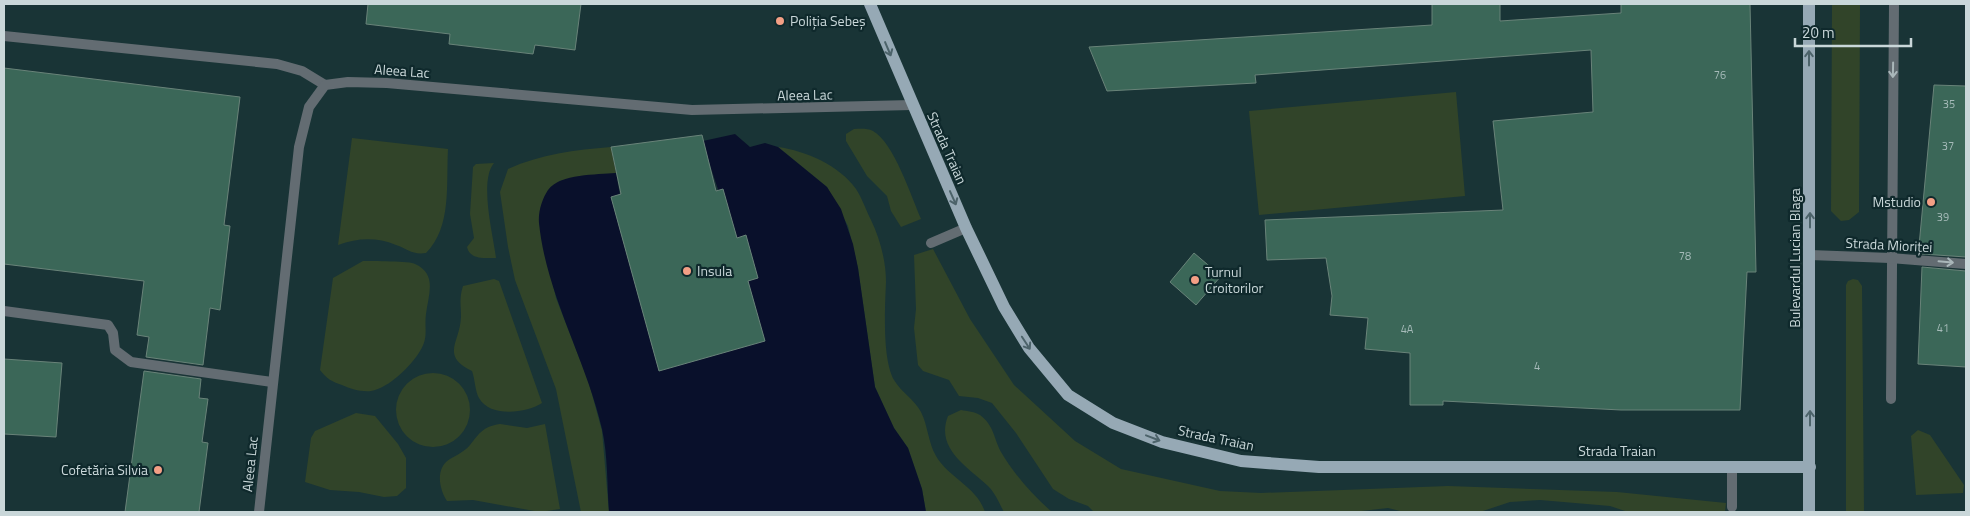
<svg xmlns="http://www.w3.org/2000/svg" width="1970" height="516" viewBox="0 0 1970 516" font-family="'Titillium Web',sans-serif">
<rect width="100%" height="100%" fill="#193436"/>
<!-- green -->
<path fill="#314429" d="M1832,4h28l-1,208 -10,8 -8,1 -10,-10z
M1456,92l9,104 -206,19 -10,-104z
M854,129c6,0 13,-1 19,2 21,12 38,65 48,88l-20,8 -10,-16 -4,-15 -20,-20 -21,-35v-7z
M352,138l96,11c-2,35 4,78 -22,104 -14,2 -18,-4 -30,-8 -20,-8 -38,-7 -58,0z
M611,147l5,26 -57,8 -20,41 17,76 33,85 13,48 7,81h-28l-25,-123 -41,-109 -7,-33 -8,-55 8,-23c33,-15 67,-19 103,-22z
M778,147c28,4 61,18 78,42 6,9 10,21 15,31 9,19 15,41 15,62 -1,25 -4,77 8,98 7,12 21,20 27,32 7,14 7,30 15,44 13,22 41,31 49,56h-59l-4,-23 -14,-41 -14,-20 -19,-41 -17,-119 -10,-42 -21,-39z
M494,163c-15,18 -1,71 2,95 -11,0 -26,2 -29,-11l7,-9 -4,-24 3,-47 3,-3z
M933,249l37,70 44,66 61,56 46,28 99,22 41,2 187,-7 169,6 109,11 -1,9h-97l-18,-6 -70,-6 -30,2 -30,10h-76l-16,-4 -35,4h-259l-6,-6 -19,-7 -16,-10 -37,-56 -24,-30 -14,-5 -19,-2 -10,-16 -26,-9 -5,-6 -4,-37 2,-19 -2,-54z
M363,261c8,0 48,0 52,3 23,10 13,32 11,50 -2,14 3,23 -6,37 -9,15 -31,37 -49,40 -10,1 -20,-2 -29,-6 -10,-3 -16,-7 -22,-15l13,-92z
M494,279l5,2 43,122c-15,10 -52,15 -63,-5 -4,-7 -4,-19 -7,-27 -32,-16 -12,-28 -11,-54 0,-12 -2,-19 2,-31z
M1853,279l5,1 4,6 2,226h-18v-227l2,-4z
M396 410a37 37 0 1 1 74 0a37 37 0 1 1-74 0Z
M961,410c6,1 14,2 19,5 14,10 14,24 21,37 13,22 32,44 51,60h-48c-5,-9 -8,-18 -16,-26 -20,-19 -53,-37 -40,-70z
M356,413l19,3 23,28 8,14v30l-9,8 -13,1 -25,-5 -29,-2 -25,-8 6,-44 4,-7z
M500,424l27,4 18,-4 15,85 -20,3 -67,-12 -26,1c-8,-12 -12,-33 3,-42 7,-4 15,-8 20,-14 10,-12 12,-18 30,-21z
M1918,430l12,5 34,50 -1,8 -47,2 -5,-59z"/>
<!-- water -->
<path fill="#09102b" d="M735,134l15,13 15,-4 13,4 49,40 14,22 12,35 5,24 17,119 19,41 14,20 14,41 4,23h-317c-2,-27 -1,-56 -7,-83 -16,-70 -56,-135 -63,-206 -1,-11 3,-24 9,-33 13,-17 48,-15 68,-17l4,22 -9,3 48,173 89,-90c-13,-48 -32,-92 -45,-140z"/>
<!-- building -->
<path fill="#3b6758" stroke="#698379" d="M368,4h213l-6,46 -40,-5 -2,9 -84,-10 1,-10 -84,-10z
M1432,4h68v17l121,-8v-9h129l6,268h-9l-7,138h-119l-178,-9v4h-33v-52l-45,-4 3,-31 -38,-3 2,-19 -6,-38 -59,2 -2,-40 238,-10 -10,-89 100,-9 -2,-62 -336,25 1,8 -149,8 -18,-44 343,-22z
M4,68l236,29 -16,128 6,1 -10,84 -10,-2 -7,57 -57,-8 3,-20 -12,-2 7,-54 -140,-17z
M1934,85l32,1v171l-44,-3 1,-8h-4z
M702,135l14,56 7,-2 14,49 9,-3 12,43 -10,3 17,60 -106,30 -48,-174 10,-3 -10,-47z
M1194,253l27,23 -25,29 -26,-23z
M1922,267l44,4v96l-48,-3z
M4,359l58,4 -6,74 -52,-3z
M144,371l57,8 -2,19 9,1 -6,43 6,1 -9,69h-74z"/>
<g fill="none" stroke-linecap="round" stroke-linejoin="round">
<!-- lane -->
<path stroke="#636c72" stroke-width="10" d="M4,36l273,28 25,7 23,14
M4,311l104,14 5,8 2,17 16,12 141,20
M1891,399l3,-395"/>
<!-- street -->
<path stroke="#636c72" stroke-width="10" d="M931,243l35,-15
M1810,255l80,3 76,6
M1732,467v40
M259,512l40,-365 10,-40 16,-22 23,-3 39,1 305,27 220,-5"/>
<!-- primary -->
<path stroke="#96a9b5" stroke-width="12" d="M870,4l96,224 38,79 25,41 39,47 45,28 49,19 79,19 78,6h491
M1809,512v-508"/>
</g>
<!-- one-way arrows -->
<defs><path id="oneway-shaft" d="M-6 0H5M1.5-3L5.5 0L1.5 3" fill="none" stroke-width="1.6" stroke-linecap="round" stroke-linejoin="round" transform="scale(1.25)"/></defs>
<g stroke="#4c636a">
<use href="#oneway-shaft" transform="translate(888 49) rotate(67)"/>
<use href="#oneway-shaft" transform="translate(1809 58) rotate(-90)"/>
<use href="#oneway-shaft" transform="translate(953 198) rotate(66)"/>
<use href="#oneway-shaft" transform="translate(1810 220) rotate(-90)"/>
<use href="#oneway-shaft" transform="translate(1026 343) rotate(57)"/>
<use href="#oneway-shaft" transform="translate(1810 418) rotate(-90)"/>
<use href="#oneway-shaft" transform="translate(1153 438) rotate(21)"/>
</g>
<g stroke="#aab7ba">
<use href="#oneway-shaft" transform="translate(1893 70) rotate(91)"/>
<use href="#oneway-shaft" transform="translate(1946 262) rotate(5)"/>
</g>
<!-- markers -->
<g fill="#f39f85" stroke="#0f292c" stroke-width="2">
<circle cx="780" cy="21" r="5"/>
<circle cx="1931" cy="202" r="5"/>
<circle cx="687" cy="271" r="5"/>
<circle cx="1195" cy="280" r="5"/>
<circle cx="158" cy="470" r="5"/>
</g>
<g text-anchor="middle" stroke-width="4.5" stroke-linejoin="round" paint-order="stroke">
<!-- number labels -->
<g font-size="11" fill="#a6bbb9">
<text x="1720" y="79">76</text>
<text x="1949" y="108">35</text>
<text x="1948" y="150">37</text>
<text x="1943" y="221">39</text>
<text x="1685" y="260">78</text>
<text x="1943" y="332">41</text>
<text x="1407" y="333">4A</text>
<text x="1537" y="370">4</text>
</g>
<!-- poi labels -->
<g font-size="14" fill="#c9d7d9" stroke="#0f292c" text-anchor="start">
<text x="790" y="26">Poliția Sebeș</text>
<text x="1921" y="207" text-anchor="end">Mstudio</text>
<text x="697" y="276">Insula</text>
<text x="1205" y="277">Turnul<tspan x="1205" dy="16">Croitorilor</tspan></text>
<text x="148" y="475" text-anchor="end">Cofetăria Silvia</text>
</g>
<!-- street labels -->
<g font-size="14" fill="#c9d7d9" stroke="#0f292c">
<text transform="translate(402 71) rotate(4)" y="5">Aleea Lac</text>
<text transform="translate(805 95) rotate(-1)" y="5">Aleea Lac</text>
<text transform="translate(947 148) rotate(66)" y="5">Strada Traian</text>
<text transform="translate(1889 245) rotate(3)" y="5">Strada Mioriței</text>
<text transform="translate(1795 258) rotate(-90)" y="5">Bulevardul Lucian Blaga</text>
<text transform="translate(1216 438) rotate(12)" y="5">Strada Traian</text>
<text x="1617" y="456">Strada Traian</text>
<text transform="translate(250 464) rotate(-84)" y="5">Aleea Lac</text>
</g>
</g>
<!-- border -->
<rect width="1970" height="516" fill="none" stroke="#c9d7d9" stroke-width="10"/>
<!-- scale -->
<path d="M1795 38v8h116v-8" fill="none" stroke="#c9d7d9" stroke-width="2.5"/>
<text x="1802" y="38" font-size="15" fill="#c9d7d9" stroke="#0f292c" stroke-width="4" paint-order="stroke">20 m</text>
</svg>
